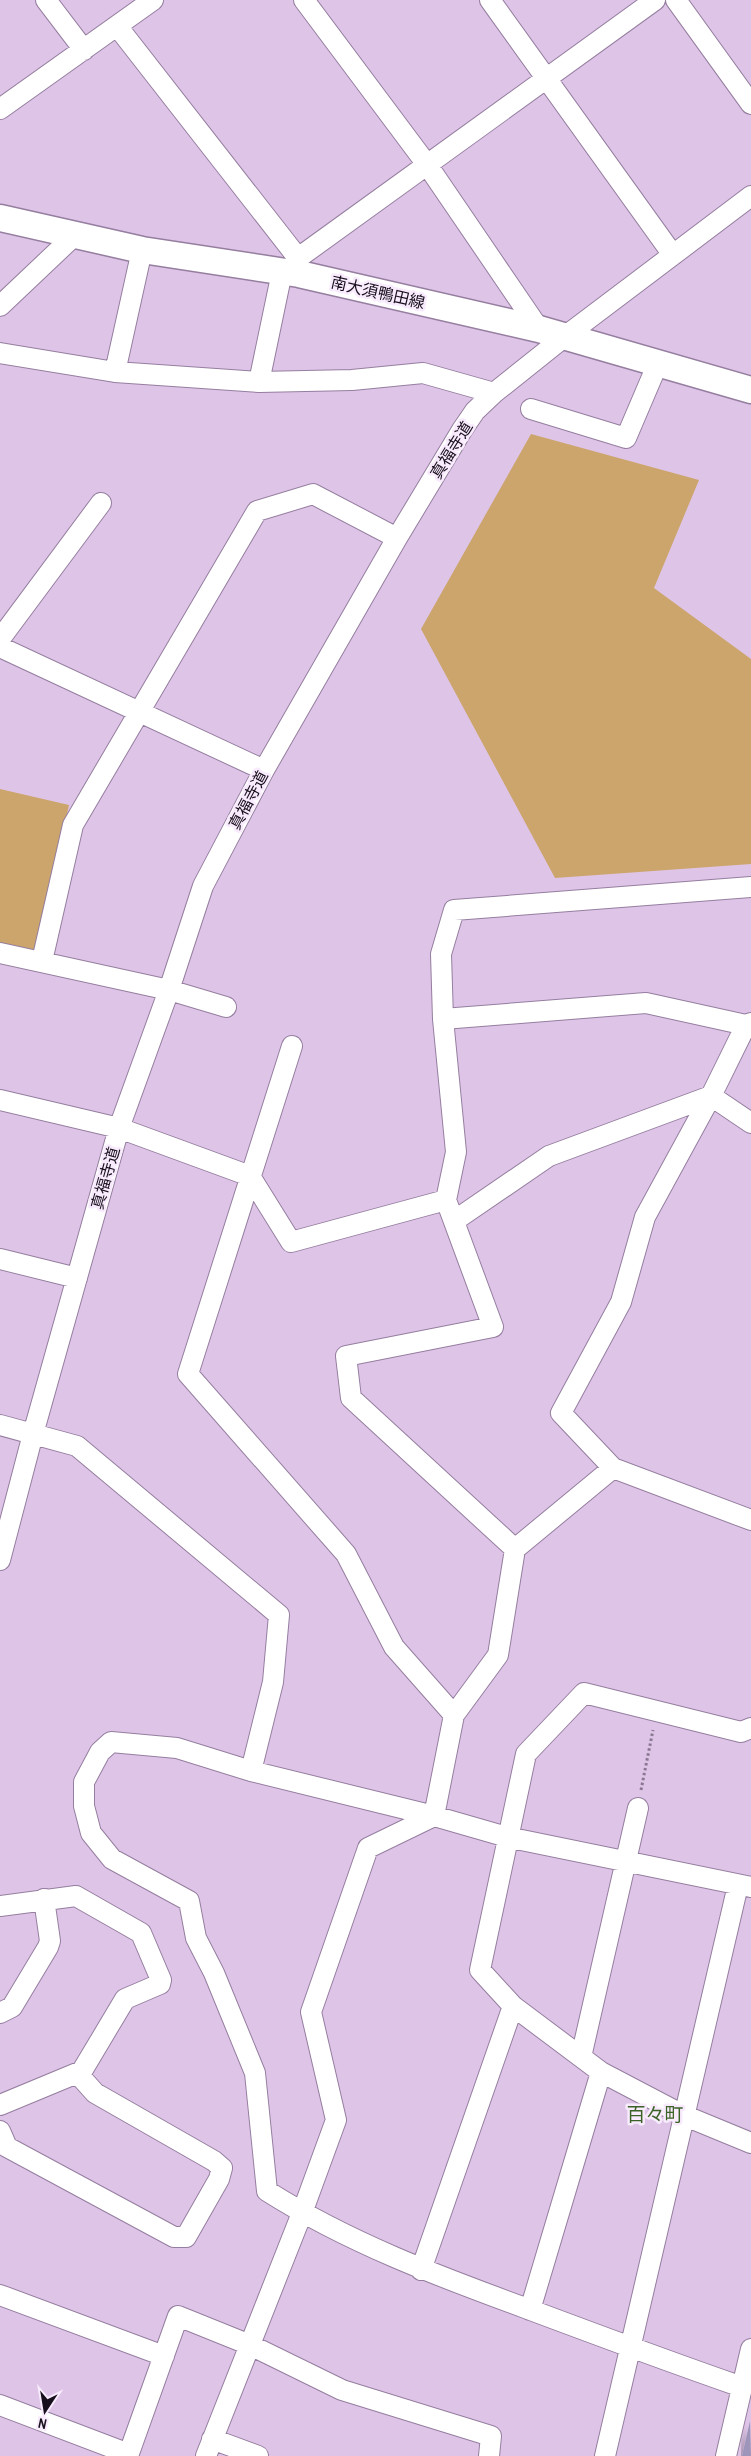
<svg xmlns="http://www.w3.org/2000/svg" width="751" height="2456" viewBox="0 0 751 2456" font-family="'Archivo Narrow','Noto Sans JP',sans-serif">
<defs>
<filter id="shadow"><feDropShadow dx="-4.5" dy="4.5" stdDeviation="2.5" flood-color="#0004"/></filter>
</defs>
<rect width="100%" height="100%" fill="#dec5e8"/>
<!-- green -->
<path fill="#cca56c" d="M531,434l168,46 -45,108 97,71v205l-196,14 -134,-249z
M0,789l69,16 -32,146 -37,-7z"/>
<!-- building -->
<path fill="#9e95ba" filter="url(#shadow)" d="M750,2421l1,35h-9z"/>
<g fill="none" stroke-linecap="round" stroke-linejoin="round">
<!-- minor casing -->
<g stroke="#957e9f" stroke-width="22">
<path id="minor" d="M46,0l38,50
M304,0l124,166 111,163
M490,0l183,255
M676,0l75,104
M117,26l181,232
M0,109l153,-109
M297,274l1,-16 357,-258
M0,306l76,-72
M0,353l115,19 144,10 93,-2 71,-7 71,20
M115,372l27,-122
M259,382l23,-110
M531,409l95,29 32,-75
M0,639l101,-136
M0,647l264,123
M0,953l169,37 57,17
M42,961l31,-136 184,-314 56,-17 84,44
M443,1019l203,-16 100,22 5,3
M751,1023l-5,2 -35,71 -66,121 -24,85 -60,111 52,55 138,52
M292,1046l-104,328 158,180 48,93 60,68
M0,1100l119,28 131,48 41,66 155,-42 10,-48 -13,-133 -2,-65 13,-44 297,-23
M454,1221l95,-65 162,-60 40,27
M0,1259l77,19
M0,1425l77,21 202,169 -6,67 -22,89 183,45 73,21 244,50
M515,1549l98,-81
M0,1560l33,-126 86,-306 50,-138 34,-104 61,-116 133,-232 65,-108 13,-19 19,-18 69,-55 188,-142
M751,1728l-10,4 -157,-39 -58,61 -46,216 33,36 88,66 82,43 68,28
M251,1771l-74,-23 -66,-6 -11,10 -16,30v24l7,27 21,26 77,42 7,37 18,35 41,100 12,118c82,52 171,85 261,118 72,27 142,53 214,78
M434,1816l20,-101 44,-60 17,-106 -164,-151 -5,-42 147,-29 -47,-127
M0,1906l76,-10 65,37 20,47 -1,4 -35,15 -43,72 -82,34
M0,2013l12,-6 36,-60 2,-6 -6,-42
M581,2057l57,-249
M0,2131l7,16 167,90h12l33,-58 3,-11 -8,-7 -119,-68 -17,-19
M421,2270l92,-264
M0,2295l164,61
M530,2310l71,-238
M0,2405l129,49
M212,2439l46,17
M128,2456l50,-140 72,29 92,45 149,46 -2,20
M206,2456l96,-243 34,-93 -25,-108 57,-164 66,-32
M605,2456l133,-571
M726,2456l25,-107"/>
</g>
<!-- major casing -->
<g stroke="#957e9f" stroke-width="29">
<path id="major" d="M0,218l142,32 157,24 240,55 212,61"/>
</g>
<!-- path -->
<path stroke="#8a7892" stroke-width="3" stroke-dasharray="2.5 2.5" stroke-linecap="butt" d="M641,1790l12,-60"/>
<!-- minor -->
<use href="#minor" stroke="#fff" stroke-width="20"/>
<!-- major -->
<use href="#major" stroke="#fff" stroke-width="26"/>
</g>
<g text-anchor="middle" stroke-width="5" stroke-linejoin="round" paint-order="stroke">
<!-- street labels -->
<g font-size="16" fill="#170f1b" stroke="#f8ebfd">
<text transform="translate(378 292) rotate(13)" y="6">南大須鴨田線</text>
<text transform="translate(451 450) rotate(-58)" y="6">真福寺道</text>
<text transform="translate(248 800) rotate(-62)" y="6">真福寺道</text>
<text transform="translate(105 1178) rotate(-74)" y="6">真福寺道</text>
</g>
<!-- quarter labels -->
<g font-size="19" fill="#3c6327" stroke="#f8ebfd">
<text x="655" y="2121">百々町</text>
</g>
</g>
<!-- north arrow -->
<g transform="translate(45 2411) rotate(192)" stroke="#f8ebfd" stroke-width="4" paint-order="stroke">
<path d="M0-4L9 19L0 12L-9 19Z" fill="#170f1b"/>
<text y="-8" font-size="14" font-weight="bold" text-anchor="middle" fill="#170f1b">N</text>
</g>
</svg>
